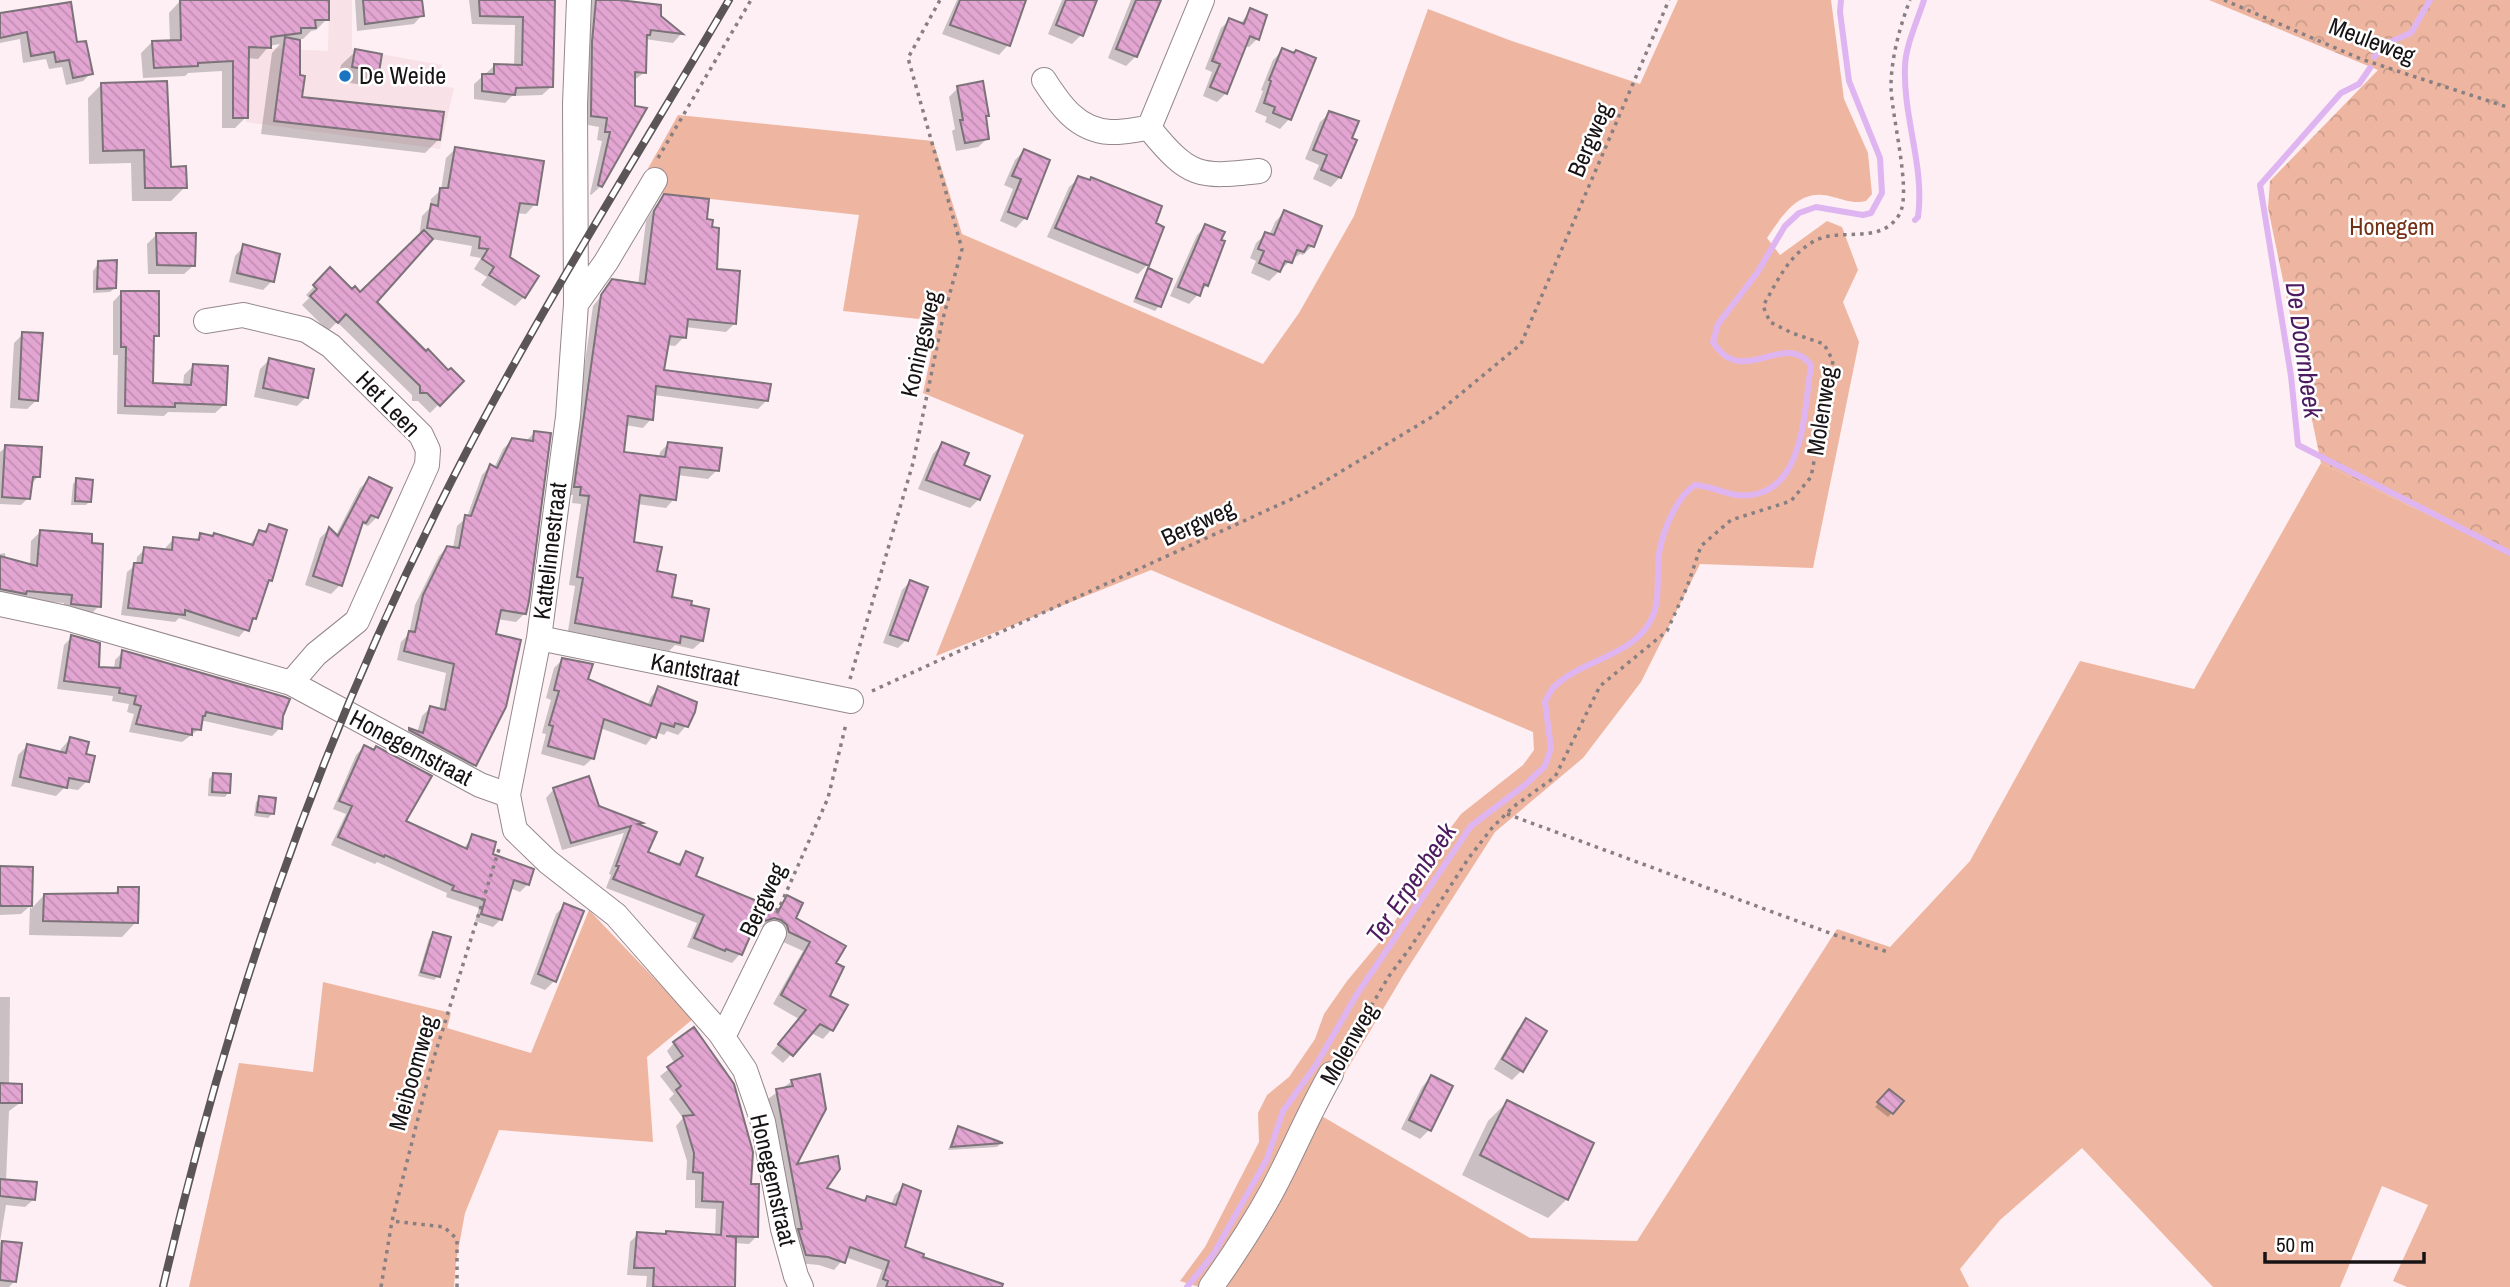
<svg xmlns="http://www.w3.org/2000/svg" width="2510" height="1287" viewBox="0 0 2510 1287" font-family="'Archivo Narrow',sans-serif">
<defs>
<pattern id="park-crowns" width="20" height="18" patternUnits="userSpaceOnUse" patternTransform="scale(1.75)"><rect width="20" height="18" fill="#eeb6a1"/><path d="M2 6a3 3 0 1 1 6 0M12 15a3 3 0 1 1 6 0" fill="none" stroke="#cb9c8a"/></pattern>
<pattern id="building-back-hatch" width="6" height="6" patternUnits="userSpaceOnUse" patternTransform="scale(1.75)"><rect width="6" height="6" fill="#e3a5d2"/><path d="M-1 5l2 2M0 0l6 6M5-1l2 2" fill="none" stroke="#c28db3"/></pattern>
</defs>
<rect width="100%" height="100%" fill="#fdeff3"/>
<!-- built -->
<path fill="#f8e1e7" d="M329,0h23v49l90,16 -3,21 15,2 -14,61 -194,-27 2,-75 80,4z"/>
<!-- grass -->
<path fill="#eeb6a1" d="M1678,0h153l13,99 24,54 4,41 -6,7c-12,3 -21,-1 -33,-4 -33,-10 -49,16 -66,41l13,17 47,-34 15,6 16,43 -15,32 16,40 -46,226 -113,-4 -59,118 -58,76 -88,74 -91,142 -84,141 210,123 107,3 200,-312 53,18 80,-86 110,-200 114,28 127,-226 189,91v733h-103l-14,-6 35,-76 -46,-19 -42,101h-127l-131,-139 -82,72 -40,49 9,18h-770l-19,-6 25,-34 54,-105 -1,-29 9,-18 22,-18 26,-38 9,-25 23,-33 40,-48 26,-39 19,-41 29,-39 62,-49 11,-15 -1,-18 -382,-162 -215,86 88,-221 -101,-42 15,-72 -95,-10 16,-96 -204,-22 7,-13 -16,-8 32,-57 255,26 29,93 301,130 36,-51 55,-97 74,-207 81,31 131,44z
M589,910l104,109 -46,38 6,85 -154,-12 -34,83 -9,49 -2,25h-265l50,-224 74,9 10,-90 128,31 -4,15 84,25z"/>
<!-- park -->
<path fill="url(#park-crowns)" d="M2209,0h301v554l-189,-91 -53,-255 2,-27 108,-111z"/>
<!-- shadow -->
<path fill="#0003" d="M209,0h118v19l-11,11 -5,1 -8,8h-4l-1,38 2,22 139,40 -14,14 -164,-19 11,-81 8,-9 -11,2 -11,13 -11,-1 -1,59 -11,11h-13v-57l-34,2 -3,3 -42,2 -2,-25 11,-11h18l-1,-29 11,-12z
M355,0h65l2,15 -8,9 -57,7z
M469,0h84l-2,87 -9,8 -30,1 -7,7 -31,-4v-15l20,-18 20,1 1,-42 -43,-1z
M589,0h34v2l36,15 22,17 -8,9 -28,-4v33l-12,9 -32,105 -10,9 -1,-1 12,-53 -5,-1 2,-13 -16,-3z
M957,0h67l-16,45 -9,10 -57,-21z
M1062,0h33l-14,35 -9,9 -24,-10z
M1131,0h31l-5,12 -5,6 -16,38 -10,10 -18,-8z
M1251,10l6,29 -8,8 -5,-1 -18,47 -9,9 -14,-6 9,-24 -7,-3 16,-41 9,-8 10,4z
M0,15l75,29 16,29 -8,8 -17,4 -4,-18 -13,2 -3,-10 -23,4 -3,-24 -20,4z
M1283,50l6,69 -9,10 -15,-7 2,-5 -12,-5 8,-21 -2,-1 12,-30z
M356,51l21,20 -14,14 -25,-4 3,-16z
M101,85l84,102 -14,14h-39l-1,-38 -42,1 -1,-66z
M958,88l29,27 -3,3 4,20 -10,9 -22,4 -4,-20 3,-2 -6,-32z
M1330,113l10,64 -9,10 -18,-8 6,-14 -14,-6 15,-37z
M455,149l80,55 -9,10 -10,-1 -8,45 16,39 -9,9 -34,-21 6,-8 -13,-8 7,-11 -11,-2 2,-10 -40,-7 -58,63 74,71 14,8 -32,32 -12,-12h-6v-6l-75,-73 -9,9 -26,-26 7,-7 -3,-3 24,-25 22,22 8,2 59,-57 3,-21 8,-8 1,-9 10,-9 5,-32z
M1024,151l24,10 -23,57 -9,10 -16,-7 13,-32 -9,-4 11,-25z
M1079,178l74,46 -6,41 -9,9 -91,-37 22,-50z
M665,196l41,25 9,50 19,53 -8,8 -41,-5 -1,10 -9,9 -8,-1 -5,27 105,28 -9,9 -104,-14 -3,24 -8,9 -18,-3 -3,29 37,4 1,-6 8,-8 49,26 -9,9 -31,-4 -3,24 -8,9 -29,-4 -5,39 23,30 15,26 19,8 13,34 -9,8 -18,-4 -6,6 -101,-20 7,-45 -6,-1 12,-81 -9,-1 1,-8h-7l27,-189 20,-25 25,4 8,-64 10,-16z
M1284,212l28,34 -9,9 -3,-1 -9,6 -22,21 -18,-8 5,-12 -6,-3 6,-15 10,-9 3,2 6,-14z
M1206,226l13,14 -12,45 -18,19 -19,-8 27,-61z
M156,235l38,30 -10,9h-36l-1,-30z
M244,246l28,35 -9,9 -34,-8 6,-26z
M99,263l16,25 -5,4 -17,1v-22z
M1149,270l21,10 -11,26 -4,5 -22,-9 12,-27z
M122,292l35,43 -4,4 -2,46 32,1 1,-11 9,-9 32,38 -10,9 -47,-1 -4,4 -47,-2 1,-59h-5v-53z
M23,334l14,66 -10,9 -17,-1 4,-65z
M269,360l37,37 -9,9 -43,-9 6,-28z
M535,432l-10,181 -9,9 -19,-3 -22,146 -9,9 -65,-35 9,-9 7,3 5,-17 8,-8 9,2 7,-37 -49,-13 4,-18 8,-8 6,-29 24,-49 9,-9 5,1 4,-22 10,-9 15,-42 8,-9 4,2 9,-19 9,-9 14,1z
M942,444l20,22 17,33 -9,9 -52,-19 15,-35z
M6,447l32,30 -8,8 -2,13 -7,7 -21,-1v-52z
M370,479l7,38 -9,9 -5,-2 -3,3 -20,58 -9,9 -26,-9 15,-47 9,-9 7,6 24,-47z
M77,480l13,21 -4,4h-15l2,-21z
M269,526l1,54 -4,4 -11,34 -16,19 -60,-19 -4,4 -54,-7 6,-43 9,-7 1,-8 8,-8 21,2v-4l8,-8 20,2 7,-6 48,11 10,-14 3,1z
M40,532l59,74 -9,9 -27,-3 1,-9 -64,-4v-45l5,-1 1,7 24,6 1,-25z
M910,582l-4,58 -8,8 -15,-5 19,-53z
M72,637l25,31 17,2 1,-10 8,-8 158,63 -1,13 -8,8 -72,-16 -1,9 -17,13 -53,-10 5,-18 -7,-2 2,-8 -17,-3 1,-5 -56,-7 7,-44z
M562,660l24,20 61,26 4,-9 8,-9 27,38 -8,9 -11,-4 -3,4 -8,-3 -10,13 -46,-17 -7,30 -9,8 -43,-12 5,-20 -4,-1 9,-33 -5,-2 8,-30z
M70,739l14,16 3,26 -9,9 -14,-2 -8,8 -45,-10 7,-31 9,-9 33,7 1,-4z
M364,747l40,75 59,27 10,-13 18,19 37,29 -8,8 -10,-4 -9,31 -8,8 -18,-6 4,-13 -33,-11 1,-4 -70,-31 -2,2 -44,-19 15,-31 -13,-5 23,-54z
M213,775l16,17 -4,5 -17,-1 1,-17z
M554,789l86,34 -3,3 9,27 30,13 11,-13 7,24 83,33 10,-13 7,22 40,45 -7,33 18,9 -14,24 -8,9 -12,-6 -28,30 -12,-10 28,-34 -26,-15 30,-53 -22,-10 -9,-13 -8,-2 -10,2 -14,26 -8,9 -45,-16 10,-24 -91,-35 5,-13 -2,-1 15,-41 -62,17 -16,-52z
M260,798l13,15 -5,5 -14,-2 2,-14z
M0,868l31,1v40l13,-14h68l7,-6 17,33 -14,15 -93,-2 1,-29 -9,8 -21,1z
M565,905l-11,76 -9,9 -15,-6 26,-70z
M433,934l5,42 -4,4 -16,-4 11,-37z
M0,997h10l-1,88 11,18 -11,8 -3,70 28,18 -9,8 -19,-2 -6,37 20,3 -6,37 -5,5h-9z
M1526,1020l-5,51 -9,9 -18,-11 23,-39z
M674,1043l77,109 -2,34 8,50 -8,8 -15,-1 -1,44h-87l1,-11 -20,-1 3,-33 8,-8 25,2 4,-4 48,5 1,-28 -21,-1v-28h-9l1,-19 -11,-35 7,-8 -14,-19 5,-5 -14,-18 15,-12 -8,-13z
M819,1076l-25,90 30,23 39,13 4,-4 24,7 4,-10 9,-9 -2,62 68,39h-94l6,-17 -37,-13 -11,13 -15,-5 -22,-2 -29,-164 24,-18z
M1431,1077l-2,53 -9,9 -19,-10 21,-42z
M1889,1091l13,11 -14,15 -13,-10z
M1507,1102l60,97 -19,19 -86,-43 26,-54z
M959,1128l41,16 -3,3 -49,3 7,-18z"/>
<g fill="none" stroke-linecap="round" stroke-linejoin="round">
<!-- stream -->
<path stroke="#dfb5f1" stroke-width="6" d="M2374,57l16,-15 21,-9 19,-33
M2370,68l-11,16 -18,9 -81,92 31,191 7,69 212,108
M1915,220l3,-3c7,-50 -15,-99 -13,-150 0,-20 13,-48 19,-67
M1187,1287l26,-32 54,-96 16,-48 33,-46 41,-71 114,-168 54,-41 20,-19 6,-18 -6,-46c2,-5 5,-10 8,-14 28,-29 81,-31 99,-70 9,-20 4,-44 7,-64 3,-22 18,-58 36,-69 15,1 28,8 42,10 68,7 67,-85 74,-130 -28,-36 -68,25 -98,-23l5,-18 39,-51 28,-47 14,-13 17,-6 47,8 8,-2 11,-20 -2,-35 -31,-77 -9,-69 1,-12"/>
</g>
<!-- building -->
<path fill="url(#building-back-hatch)" stroke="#7c7279" stroke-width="2" d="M180,0h149v20h-14l1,8h-15v5l-30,4v11l-22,-1 -1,71h-15v-57l-35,2v3l-44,2 -2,-27 29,-1z
M363,0h59l2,16 -59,8z
M479,0h76l-2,87 -37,1 -1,7 -33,-4v-17h12v-10l28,1 1,-48 -43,-1z
M596,0h23l42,5v11l22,18 -32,-4 -1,5h-3l-1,38 -11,-1v34l12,2 -45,79 -4,-2 12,-53h-5l2,-14 -16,-2 1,-74z
M960,0h66l-16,46 -60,-21z
M1066,0h31l-14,36 -27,-11z
M1136,0h25l-24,57 -21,-8z
M71,2l6,40 9,-1 7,33 -20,4 -4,-18 -13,2 -2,-10 -23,4 -4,-24 -27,6v-25z
M1250,8l17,7 -8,25 -9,-4 -23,58 -17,-7 10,-23 -8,-3 17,-43 15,6z
M285,37l15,3v35l5,1 -3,21 142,15 -4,28 -166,-19z
M1282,48l12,5 2,-3 20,8 -25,62 -18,-7 2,-6 -11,-4 7,-22 -2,-1z
M355,49l27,5 -3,18 -27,-5z
M167,81l4,86 15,-1 1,22h-42l-1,-38 -41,1 -2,-68z
M983,81l6,35h-3l3,23 -24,4 -5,-23h3l-6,-34z
M1329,111l30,10 -7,17 5,2 -16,38 -20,-8 6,-15 -14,-5z
M455,147l89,14 -7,44 -17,-2 -10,54 29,19 -14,22 -36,-23 5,-8 -12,-8 6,-10 -9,-1 1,-11 -53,-9 4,-24 7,2 2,-18h8z
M1024,149l26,11 -23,59 -19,-7 13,-33 -9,-3z
M1078,176l12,4 1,-3 71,29 -6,17 8,4 -15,39 -94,-38z
M664,194l45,5 -2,20 6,1 -1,7 7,1 -2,41 23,2 -4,53 -48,-5 -2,19 -16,-2 -6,34 107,14 -3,17 -112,-15 -3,34 -25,-4 -4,36 41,5 3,-15 54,6 -3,23 -39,-4 -4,33 -36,-5 -6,47 28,5 -5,24 19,4 -4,22 20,4 -1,4 18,4 -6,32 -22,-5 -1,7 -105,-20 8,-45 -6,-1 12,-81 -9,-1 1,-8h-7l27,-192 11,-16 33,5 9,-73z
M1284,210l38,16 -8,21 -6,-2 -4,7 -7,-2 -5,13 -7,-2 -5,11 -21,-9 5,-12 -6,-2 7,-17 9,3z
M1205,224l20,8 -4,8 4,1 -17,45 -4,-2 -4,12 -22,-9z
M424,230l9,9 -56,63 49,49 2,-2 20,21 3,-2 13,13 -24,25 -13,-13h-7v-7l-74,-72 -8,9 -28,-27 7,-7 -4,-4 17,-18 22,22 3,-3 5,6z
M156,233h40l-1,33 -38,-1z
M243,244l37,10 -6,28 -37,-9z
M117,260l-1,28 -19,1 1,-28z
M1148,268l24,11 -11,28 -25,-9z
M121,291h38v45h-5l-1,47 38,2 2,-21 35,2 -2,39 -51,-2v4l-50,-1 1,-59h-5z
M22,332l21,1 -5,68 -19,-2z
M269,358l45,11 -6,29 -45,-10z
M534,431l17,2 -22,168 -3,13 -25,-4 -5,24 25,6 -15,67 -30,59 -67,-36v-2l14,5 7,-27 15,4 9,-46 -50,-13 5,-20 6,1 8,-37 24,-49 12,2 6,-33 6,1 19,-52 7,4 15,-30 21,3z
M942,442l27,11 -5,12 26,11 -10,24 -54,-20z
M5,445l37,2 -2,30h-7l-3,22 -28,-2z
M369,477l23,11 -14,30 -7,-3 -5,8 -3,-1 -21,64 -29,-10 16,-49 9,9z
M76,478l17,2 -2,22 -16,-1z
M269,524l18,6 -15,51 -3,-1 -13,39 -3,-1 -4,13 -64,-21v5l-57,-7 6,-45h8l2,-16 28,3 1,-13 26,3 1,-7 13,3 1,-3 39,12 6,-15 7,2z
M40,530l52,4v9l11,1 -2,63 -30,-3 1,-9 -45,-4 -1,3 -26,-5v-33l37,10z
M910,580l18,7 -20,54 -18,-6z
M71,635l29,8 -1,24 21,1 2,-18 163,47 5,2 -7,17 -1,13 -76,-17 -1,4h-2l-2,14 -9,-1v6l-56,-11 5,-18 -7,-2 2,-8 -17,-3 1,-5 -56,-7z
M562,658l31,6 -5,15 63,27 7,-20 39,16 -2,10 -7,15 -13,-4 -1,4 -13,-4 -5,15 -52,-19 -10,40 -46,-13 5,-20 -4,-1 10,-34 -5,-1z
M70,737l19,5 -3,12 9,2 -6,26 -20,-4 -2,10 -47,-11 7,-33 39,9z
M364,745l10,5 2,-4 56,30 -26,45 61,28 5,-15 24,8 -3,12 41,15 -5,16 -15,-5 -12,40 -21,-6 4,-14 -33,-10 2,-4 -69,-31 -1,2 -46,-20 14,-31 -13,-5z
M213,773l18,1 -1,19 -18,-1z
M589,776l10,30 44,17 -5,1 19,8 -9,20 32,13 6,-14 17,7 -7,18 83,34 8,-15 16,8 -7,15 50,28 -10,17 8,4 -14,29 18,9 -15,26 -13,-7 -27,32 -15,-12 28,-34 -25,-15 29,-53 -21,-10 -2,-7 -6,-5 -7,-2 -9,3 -7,-3 -16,37 -16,-6 -1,2 -31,-13 10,-23 -91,-36 6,-13h-3l15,-40 -60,17 -18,-55z
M259,796l17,2 -2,16 -17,-2z
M0,866l33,1 -1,39h-32z
M118,887h21l-1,36 -95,-2 1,-27 74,-1z
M564,903l20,8 -28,71 -18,-8z
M433,932l18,5 -11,40 -19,-5z
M1526,1018l21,13 -24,41 -21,-13z
M694,1027l40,57 19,68 -2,32h8l-1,53 -32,-1 10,1 -1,50h-82l1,-19h-20l3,-36 29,2v-3l55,4 2,-33 -21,-1 1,-28 -10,-1 1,-19 -11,-37 11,-1 -18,-25 5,-4 -14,-19 16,-11 -10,-14z
M820,1074l6,35 -29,55 41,-8 2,13 -13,19 38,13 2,-5 29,9 7,-21 18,7 -16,56 19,7 -1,3 80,27 -1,3h-116l2,-6 -5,-2 6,-18 -39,-14 -5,16 -17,-6 -22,-2 -8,-26h4l-26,-140 17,-3 -2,-6z
M1431,1075l22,11 -22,45 -22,-11z
M0,1083l22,1v19h-22z
M1889,1089l15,12 -11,13 -16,-12z
M1507,1100l87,43 -26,57 -88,-45z
M958,1126l45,17 -52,4z
M0,1179l37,3 -2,18 -35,-4z
M2,1241l20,2 -6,39 -16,-2z"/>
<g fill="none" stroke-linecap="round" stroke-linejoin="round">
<!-- minor casing -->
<g stroke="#95888c" stroke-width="26">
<path id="minor" d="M1202,0l-53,128c40,49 49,50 110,43
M1044,80c16,25 33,50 66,52 13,1 27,-3 39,-4
M576,304l30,-42 49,-82
M206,321l37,-6 63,15 25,16 90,89 7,15 -1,15 -70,156 -41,33 -25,29
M0,604l66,14 225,65 189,102 28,10 7,35 33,32 68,53 104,118 25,37 18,52 20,107 13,47 5,11
M539,638l312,63
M508,795l31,-157 29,-221 8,-113 -1,-200 4,-104
M723,1037l51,-104
M1211,1287c22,-31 43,-63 61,-96 21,-39 37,-79 59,-117"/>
</g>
<!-- path -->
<path stroke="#887f82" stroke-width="3.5" stroke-dasharray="3.5 5" stroke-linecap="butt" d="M2224,0l137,59 149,49
M658,158l93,-158
M850,679l63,-216 29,-141 20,-73 -54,-191 32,-58
M872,691l435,-199 128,-77 86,-71 148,-344
M1507,814l328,121 53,17
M777,913l51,-115 18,-74
M1341,1057l48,-81 21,-28 58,-89 24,-31 21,-21 42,-30 45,-91 67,-55 20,-44 14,-41 30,-26 60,-19 20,-24 22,-116 -9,-17 -32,-11 -22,-11 -7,-16c14,-24 24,-48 48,-63 27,-18 68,4 88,-28 14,-22 -9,-103 -8,-132 1,-28 9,-57 19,-83
M381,1287l11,-66
M457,1287v-48l-13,-12 -52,-6 39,-154 69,-221"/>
<!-- minor -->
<use href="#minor" stroke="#fff" stroke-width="24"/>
<!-- rail casing -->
<g stroke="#5c5557" stroke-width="8">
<path id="rail" d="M163,1287c63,-272 149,-525 273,-775 87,-177 194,-343 293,-512"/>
</g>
<!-- rail -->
<use href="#rail" stroke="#fff" stroke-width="5" stroke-dasharray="16" stroke-linecap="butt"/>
</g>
<!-- markers -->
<circle fill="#1b74c2" stroke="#fff" stroke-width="2.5" cx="345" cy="76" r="7"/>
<g text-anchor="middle" stroke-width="5" stroke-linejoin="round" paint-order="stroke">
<!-- street labels -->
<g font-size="24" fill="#171314" stroke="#fff">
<text transform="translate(2372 41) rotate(21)" y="8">Meuleweg</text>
<text transform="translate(1590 140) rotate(-67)" y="8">Bergweg</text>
<text transform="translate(921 344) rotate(-77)" y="8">Koningsweg</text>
<text transform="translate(388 404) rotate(46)" y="8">Het Leen</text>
<text transform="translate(1822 411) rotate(-81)" y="8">Molenweg</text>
<text transform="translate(1198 523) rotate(-25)" y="8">Bergweg</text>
<text transform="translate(550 551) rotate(-83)" y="8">Kattelinnestraat</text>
<text transform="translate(695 670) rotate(11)" y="8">Kantstraat</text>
<text transform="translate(411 748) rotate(28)" y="8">Honegemstraat</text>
<text transform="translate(763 900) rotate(-65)" y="8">Bergweg</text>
<text transform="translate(1349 1044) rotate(-60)" y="8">Molenweg</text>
<text transform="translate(413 1073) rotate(-74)" y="8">Meiboomweg</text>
<text transform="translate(773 1180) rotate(77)" y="8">Honegemstraat</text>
</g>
<!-- poi labels -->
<g font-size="24" fill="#171314" stroke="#fff" text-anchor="start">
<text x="359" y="84">De Weide</text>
</g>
<!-- park labels -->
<g font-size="24" fill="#723116" stroke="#fff">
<text x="2392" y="235">Honegem</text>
</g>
<!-- water labels -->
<g font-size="26" font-style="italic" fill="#4c1a5f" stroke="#fff">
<text transform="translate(2304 350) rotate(82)" y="9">De Doornbeek</text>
<text transform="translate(1411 883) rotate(-56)" y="9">Ter Erpenbeek</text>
</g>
</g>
<!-- scale -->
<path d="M2265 1252v10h159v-10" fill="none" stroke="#171314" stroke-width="3.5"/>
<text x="2276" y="1252" font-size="21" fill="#171314" stroke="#ffffff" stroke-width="5" paint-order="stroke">50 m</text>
</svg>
